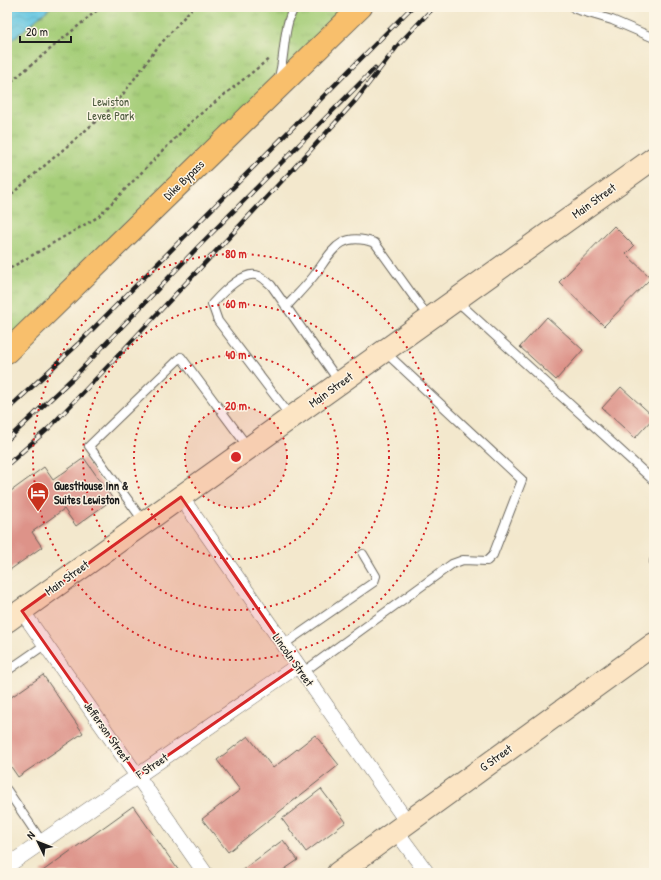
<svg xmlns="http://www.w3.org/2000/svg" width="661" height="880" viewBox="0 0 661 880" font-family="'Patrick Hand',sans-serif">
<defs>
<pattern id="park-tufts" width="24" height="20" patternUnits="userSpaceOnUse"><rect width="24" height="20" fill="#a6ce79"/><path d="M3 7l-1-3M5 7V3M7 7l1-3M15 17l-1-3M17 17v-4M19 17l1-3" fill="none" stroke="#8eb068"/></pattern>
<pattern id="water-waves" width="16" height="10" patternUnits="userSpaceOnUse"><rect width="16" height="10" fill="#63c6e1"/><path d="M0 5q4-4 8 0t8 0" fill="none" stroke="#55aac0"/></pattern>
</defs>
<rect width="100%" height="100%" fill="#fcf5e5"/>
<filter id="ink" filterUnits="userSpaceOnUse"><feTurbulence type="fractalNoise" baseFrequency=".025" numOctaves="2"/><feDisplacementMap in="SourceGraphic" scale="8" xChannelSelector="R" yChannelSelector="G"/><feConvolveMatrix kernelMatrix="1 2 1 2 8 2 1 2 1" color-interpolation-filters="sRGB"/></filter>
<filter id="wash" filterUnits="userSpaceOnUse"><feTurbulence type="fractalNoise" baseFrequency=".012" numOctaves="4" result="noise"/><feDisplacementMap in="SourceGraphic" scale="16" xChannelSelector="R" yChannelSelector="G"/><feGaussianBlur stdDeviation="0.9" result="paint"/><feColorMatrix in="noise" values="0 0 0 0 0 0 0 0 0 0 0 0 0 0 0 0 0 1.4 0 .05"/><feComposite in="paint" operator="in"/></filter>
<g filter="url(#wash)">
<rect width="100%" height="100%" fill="#f3e8cd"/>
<!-- park -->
<path fill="url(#park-tufts)" stroke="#61754a" d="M51,7h310l-354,345v-308z"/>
<!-- water -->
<path fill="url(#water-waves)" stroke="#40717e" d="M7,7h44l-44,37z"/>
<g id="blocks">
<!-- building -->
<path fill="#dd9389" d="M614,226l20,20 -8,8 25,24 -47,48 -45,-44z
M547,317l36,33 -27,30 -36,-33z
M621,387l33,30 -19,21 -33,-30z
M84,458l29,41 -37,27 -12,-17 -32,23 10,15 -35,25v-78l37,-27 9,13z
M43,675l40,58 -65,44 -11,-16v-61z
M315,735l24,30 -111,87 -26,-33 38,-29 -23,-30 31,-24 25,32z
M321,789l25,33 -40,30 -24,-33z
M133,806l46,65 -2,2h-137z
M283,840l15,20 -19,13h-41z"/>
</g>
</g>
<g filter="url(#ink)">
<use href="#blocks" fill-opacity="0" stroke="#67635a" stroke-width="1"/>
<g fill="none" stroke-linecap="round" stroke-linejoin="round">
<!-- lane casing -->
<g stroke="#67635a" stroke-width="10">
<path id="lane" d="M575,9l37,11 42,18
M278,80c8,-22 4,-55 17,-73
M457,301l197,180
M286,307c9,-10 19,-20 27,-30 19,-24 25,-47 62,-34l54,75
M291,417l-73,-96 -6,-17c9,-10 32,-35 47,-28 4,1 8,6 12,9l69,98
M144,522l-55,-76 92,-89 67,90
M654,561v2
M283,645l91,-63 2,-6 -13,-22
M7,671l39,-27
M302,673l150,-109 11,-4 24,1 6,-6 29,-75 -137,-128
M7,790l35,52"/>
</g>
<!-- street casing -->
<g stroke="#67635a" stroke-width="16">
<path id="street" d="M181,497l226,325
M22,611l183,262
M396,831l31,42
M7,866l290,-200"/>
</g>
<!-- secondary casing -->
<g stroke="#67635a" stroke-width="24">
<path id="secondary" d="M7,621l647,-463
M338,873l316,-229"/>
</g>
<!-- highway casing -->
<g stroke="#67635a" stroke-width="24">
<path id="highway" d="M7,352l354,-345"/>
</g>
<!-- path -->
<path stroke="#67635a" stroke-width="2.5" stroke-dasharray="3 3" stroke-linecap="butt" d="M7,85l94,-78
M7,198l108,-93 42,-57 36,-41
M7,273l5,-6 86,-50 95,-97 77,-62"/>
<!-- lane -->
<use href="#lane" stroke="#fff" stroke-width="8"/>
<!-- street -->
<use href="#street" stroke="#fff" stroke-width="15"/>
<!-- secondary -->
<use href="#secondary" stroke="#fce5c4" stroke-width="22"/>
<!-- highway -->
<use href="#highway" stroke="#f8bf6c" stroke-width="22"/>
<!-- rail casing -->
<g stroke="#1c1c1c" stroke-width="4.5">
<path id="rail" d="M7,410l71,-66 334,-337
M7,440l67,-63 121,-127 180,-182
M7,465l42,-37 64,-67 195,-208 48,-53 43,-56 35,-37"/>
</g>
<!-- rail -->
<use href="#rail" stroke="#fcf5e5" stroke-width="3" stroke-dasharray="9" stroke-linecap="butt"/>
</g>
</g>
<!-- marked area -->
<path fill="#d62828" fill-opacity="0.2" stroke="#d62828" stroke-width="3" stroke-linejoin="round" d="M181,497l116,169 -159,110 -116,-165z"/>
<!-- distance rings -->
<circle cx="236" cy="457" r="51" fill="#d62828" fill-opacity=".12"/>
<g fill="none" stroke="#d62828" stroke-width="2" stroke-dasharray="2 4">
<circle cx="236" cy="457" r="51"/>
<circle cx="236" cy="457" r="102"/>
<circle cx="236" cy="457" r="153"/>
<circle cx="236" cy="457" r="203"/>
</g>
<!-- icons -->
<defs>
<g id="hotel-pin" transform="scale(1.15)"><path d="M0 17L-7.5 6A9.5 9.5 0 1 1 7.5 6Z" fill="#c8321e" stroke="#fcf5e5"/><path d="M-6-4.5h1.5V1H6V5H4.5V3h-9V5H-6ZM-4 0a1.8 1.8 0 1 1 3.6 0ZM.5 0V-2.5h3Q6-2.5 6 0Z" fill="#fff"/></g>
</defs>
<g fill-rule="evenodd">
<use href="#hotel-pin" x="38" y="493"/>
</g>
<g text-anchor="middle" stroke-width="3" stroke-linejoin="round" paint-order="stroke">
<!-- park labels -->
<g font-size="12" fill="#4c5a3d" stroke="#fcf5e5">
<text x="111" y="106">Lewiston<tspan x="111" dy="14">Levee Park</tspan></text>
</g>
<!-- street labels -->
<g font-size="12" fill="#1c1c1c" stroke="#fcf5e5">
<text transform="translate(184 180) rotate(-44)" y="4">Dike Bypass</text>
<text transform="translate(594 201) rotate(-36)" y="4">Main Street</text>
<text transform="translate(331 390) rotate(-36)" y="4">Main Street</text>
<text transform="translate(67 578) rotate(-36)" y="4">Main Street</text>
<text transform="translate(293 660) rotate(55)" y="4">Lincoln Street</text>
<text transform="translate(107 732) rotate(55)" y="4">Jefferson Street</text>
<text transform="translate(496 758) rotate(-36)" y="4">G Street</text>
<text transform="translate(152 766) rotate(-34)" y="4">F Street</text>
</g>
<!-- poi labels -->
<g font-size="12" font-weight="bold" fill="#1c1c1c" stroke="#fcf5e5" text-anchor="start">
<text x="54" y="490">GuestHouse Inn &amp;<tspan x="54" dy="14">Suites Lewiston</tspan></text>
</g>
</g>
<circle cx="236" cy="457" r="6" fill="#d62828" stroke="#fcf5e5" stroke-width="2"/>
<g font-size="12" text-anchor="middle" font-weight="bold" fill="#d62828" stroke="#fcf5e5" stroke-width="3" stroke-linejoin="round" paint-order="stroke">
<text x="236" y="258">80 m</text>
<text x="236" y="308">60 m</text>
<text x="236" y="359">40 m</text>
<text x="236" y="410">20 m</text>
</g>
<!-- margin -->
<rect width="661" height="880" fill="none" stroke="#fcf5e5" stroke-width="24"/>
<!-- north arrow -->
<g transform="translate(38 842) rotate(313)" stroke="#fcf5e5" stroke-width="3" paint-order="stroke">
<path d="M0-3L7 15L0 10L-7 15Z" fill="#1c1c1c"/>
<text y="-6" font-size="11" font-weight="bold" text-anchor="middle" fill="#1c1c1c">N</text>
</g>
<!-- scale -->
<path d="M20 36v6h51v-6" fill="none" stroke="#1c1c1c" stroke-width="2"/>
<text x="26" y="36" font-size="12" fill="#1c1c1c" stroke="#fcf5e5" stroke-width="3" paint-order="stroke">20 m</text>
</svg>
